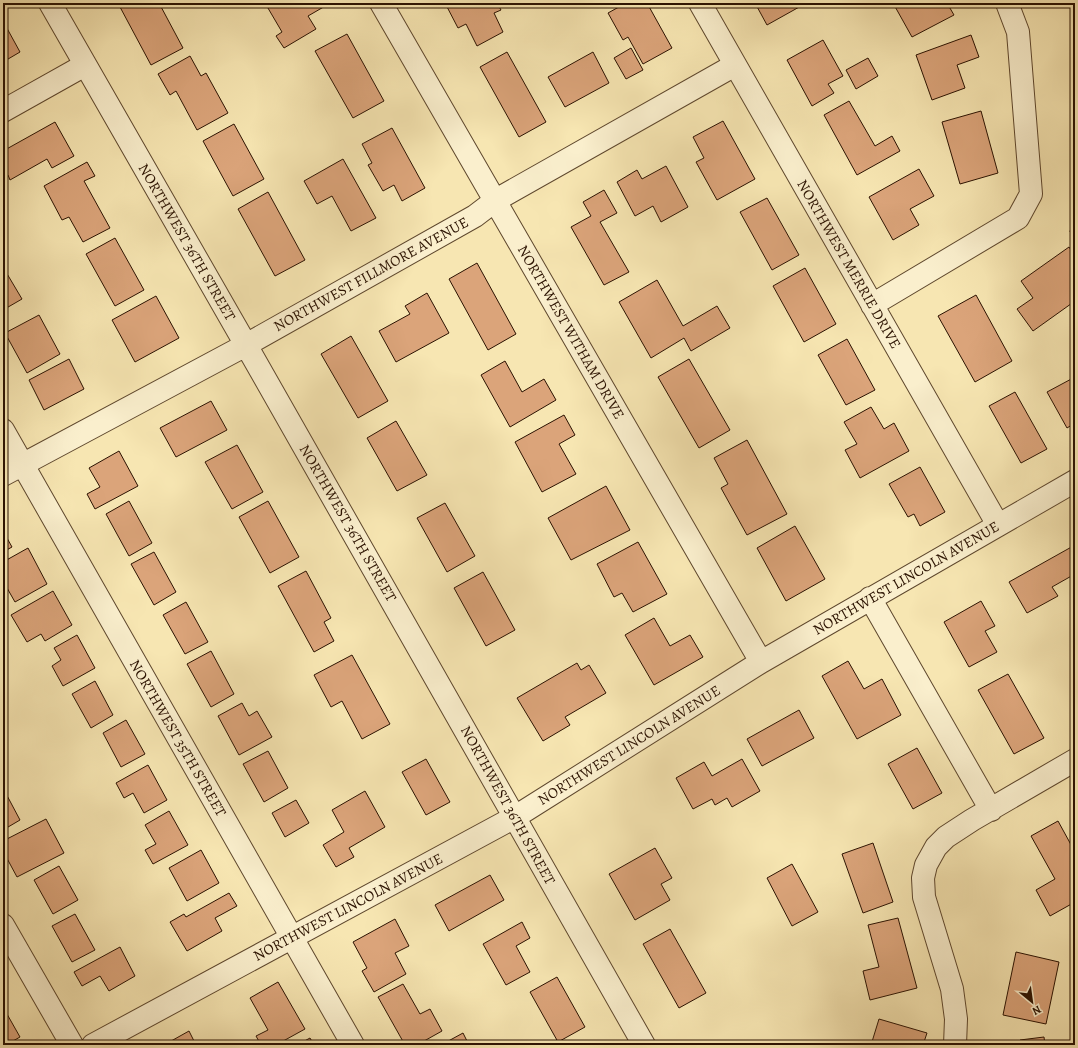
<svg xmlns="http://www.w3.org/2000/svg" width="1078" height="1048" viewBox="0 0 1078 1048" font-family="Alegreya,serif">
<rect width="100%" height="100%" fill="#f7e6b2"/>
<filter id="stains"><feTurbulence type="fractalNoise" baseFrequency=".005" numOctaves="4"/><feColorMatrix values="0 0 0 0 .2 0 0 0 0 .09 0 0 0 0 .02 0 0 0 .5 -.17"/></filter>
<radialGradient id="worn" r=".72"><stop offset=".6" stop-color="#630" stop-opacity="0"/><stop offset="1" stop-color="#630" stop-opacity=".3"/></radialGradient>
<!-- building -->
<path fill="#dba47a" stroke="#2b1201" d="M127,3h32l24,45 -32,17 -31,-58z
M265,3h62v2l-19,11 8,13 -32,19 -8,-12 6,-4z
M445,3h52l4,7 -7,3 9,19 -26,14 -11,-22 -8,4z
M626,3h21l25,45 -29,16 -15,-27 -5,3 -15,-27z
M755,3h44l2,3 -34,19z
M893,3h54l7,12 -42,22z
M3,21l17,31 -17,10z
M347,34l37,67 -31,17 -38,-67z
M971,35l8,22 -22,8 8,23 -33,12 -16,-45z
M823,40l20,36 -15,8 6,9 -22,13 -25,-46z
M631,48l12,22 -17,9 -12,-21z
M507,52l39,70 -27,15 -39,-70z
M593,52l16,31 -44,24 -17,-30z
M190,56l11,20 5,-3 22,40 -31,17 -21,-39 -6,4 -12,-21z
M868,58l10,18 -22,13 -10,-19z
M1073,96h2v16z
M849,101l26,45 17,-10 8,15 -43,24 -33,-60z
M981,111l17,62 -38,11 -18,-62z
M723,121l32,58 -38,21 -21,-38 8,-4 -11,-21z
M55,122l19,34 -22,12 -5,-9 -37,21 -2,-5 -5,2v-26z
M234,124l30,55 -31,17 -30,-55z
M392,128l33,60 -23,13 -8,-16 -11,6 -15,-26 4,-2 -10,-19z
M343,159l33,59 -25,13 -19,-35 -15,8 -13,-23z
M87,162l8,14 -11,5 26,47 -27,14 -14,-25 -7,3 -18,-34z
M666,166l22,41 -27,15 -8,-16 -18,10 -18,-34 20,-12 5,9z
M919,169l15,27 -24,13 9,16 -26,15 -24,-43z
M604,190l13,23 -17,9 29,50 -25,13 -33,-58 20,-11 -8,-14z
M268,192l37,68 -30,16 -37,-67z
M767,198l32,57 -27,15 -32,-58z
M1075,209v25l-5,-2z
M115,238l29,52 -29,16 -29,-52z
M1069,247l6,9v29l-3,3 3,4v9l-42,30 -16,-22 16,-11 -12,-17z
M477,263l39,71 -28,16 -39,-71z
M3,267l19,32 -19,11z
M805,268l31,56 -32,18 -31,-56z
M657,280l26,46 34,-20 13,22 -39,23 -7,-13 -33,20 -32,-56z
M427,293l22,40 -53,29 -17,-31 31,-17 -5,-8z
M976,295l36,66 -37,21 -37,-66z
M156,296l23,42 -44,24 -23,-42z
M39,315l21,39 -33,19 -22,-40z
M351,336l37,65 -30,17 -37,-64z
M847,339l28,51 -29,15 -28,-50z
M69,359l15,30 -40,21 -15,-30z
M689,359l41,71 -31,18 -41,-71z
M505,361l17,31 22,-13 12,21 -46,27 -29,-52z
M1075,377v46l-8,5 -20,-36z
M1015,392l32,57 -26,14 -32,-57z
M211,401l16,29 -51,27 -16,-29z
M871,407l13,22 10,-6 15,28 -49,27 -15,-28 12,-6 -13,-22z
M564,415l11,20 -16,9 17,30 -34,18 -27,-50z
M396,421l31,54 -30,16 -30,-53z
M747,440l40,74 -40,21 -26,-47 7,-4 -14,-26z
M237,445l26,47 -31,17 -27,-47z
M119,451l19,35 -43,23 -8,-15 13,-7 -11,-19z
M920,467l25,45 -25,14 -6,-12 -6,3 -19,-33z
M606,486l24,44 -59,30 -23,-42z
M129,501l23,42 -23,13 -23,-42z
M268,501l31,56 -29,16 -31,-56z
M445,503l30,53 -28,16 -30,-54z
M795,526l30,53 -39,22 -29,-53z
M3,531l9,16 -9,5z
M638,542l29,52 -34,18 -11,-19 -8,4 -17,-33z
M1075,545v29l-23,13 6,9 -31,17 -18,-31z
M28,548l19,36 -32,18 -12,-21v-19z
M154,552l22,40 -22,13 -23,-41z
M306,571l25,47 -7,4 10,19 -20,11 -36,-66z
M483,572l32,58 -29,16 -32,-58z
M53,591l19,34 -27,16 -4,-7 -14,8 -16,-27z
M981,601l14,25 -10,5 12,21 -28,15 -25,-45z
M186,602l22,40 -23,12 -22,-39z
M654,618l16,28 20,-11 13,22 -49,28 -29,-50z
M77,635l18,33 -32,18 -11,-20 9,-6 -7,-12z
M211,651l23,43 -23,13 -24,-43z
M352,655l38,69 -28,15 -20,-38 -11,6 -17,-32z
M848,661l16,28 18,-10 19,36 -44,24 -35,-63z
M577,663l4,7 8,-5 17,28 -41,24 5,8 -27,16 -26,-43z
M1008,674l36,64 -30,16 -36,-64z
M95,681l18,34 -22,13 -19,-34z
M242,703l7,13 8,-5 15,26 -33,18 -21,-39z
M799,710l15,28 -52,28 -15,-27z
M126,720l19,34 -24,13 -18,-34z
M917,748l25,45 -29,16 -25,-45z
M268,751l20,37 -24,14 -21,-38z
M426,759l24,43 -24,13 -24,-43z
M742,759l18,32 -28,16 -5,-9 -12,7 -3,-6 -19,10 -17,-31 28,-16 8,14z
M148,765l19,35 -23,13 -11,-20 -9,5 -8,-15z
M3,788l17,32 -17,10z
M365,791l20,36 -36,21 5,9 -18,10 -13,-22 21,-13 -12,-22z
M296,800l13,23 -24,14 -13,-24z
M169,811l19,34 -35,19 -8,-14 11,-6 -11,-19z
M46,819l18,34 -47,24 -14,-26v-10z
M1058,821l17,31v50l-25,14 -14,-26 19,-11 -24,-43z
M873,843l20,59 -30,11 -21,-59z
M655,848l17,30 -11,6 9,16 -35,20 -26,-46z
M201,850l18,33 -32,18 -18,-33z
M792,864l26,48 -26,14 -25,-48z
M59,866l19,34 -25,14 -19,-34z
M490,875l14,25 -55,31 -14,-26z
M229,893l8,13 -22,12 7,13 -35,20 -17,-29 14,-8 2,3z
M75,914l20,36 -23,12 -20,-36z
M898,918l19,70 -47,12 -7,-29 16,-4 -11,-42z
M395,919l14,27 -14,7 11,21 -32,18 -12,-21 5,-3 -14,-26z
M522,922l8,16 -14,8 14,26 -24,13 -23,-41z
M670,929l36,64 -27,15 -36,-64z
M120,947l15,29 -26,15 -9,-15 -18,10 -8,-14z
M1016,952l43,10 -13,62 -43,-9z
M557,977l28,50 -27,15 -28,-50z
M278,982l27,47 -29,16h-15l-5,-9 12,-6 -18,-32z
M403,984l17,30 10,-5 12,22 -25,14h-12l-27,-48z
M3,1007l17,30 -14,8h-3z
M879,1019l48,14 -4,12h-52z
M189,1031l7,14h-32z
M463,1033l6,12h-28z
M1044,1037l1,8h-24l-1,-5z
M310,1038l4,7h-17z"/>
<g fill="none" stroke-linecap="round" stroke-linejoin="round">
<!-- minor casing -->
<g stroke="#5e472d" stroke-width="24">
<path id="minor" d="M50,3l196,342 398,700
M381,3l380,659
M700,3l298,522
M3,111l82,-46
M872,305l146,-87 13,-24 -13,-162 -11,-29
M3,430l350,615
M3,475l243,-130 229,-129 21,-16 239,-135
M870,598l121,212
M3,925l69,120
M93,1045l422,-228 246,-155 314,-181
M955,1045l1,-26 -4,-30 -28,-92 -1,-19 3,-13 10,-18 10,-10 26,-17 103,-60"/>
</g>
<!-- minor -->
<use href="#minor" stroke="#faefcd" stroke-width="22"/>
</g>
<g text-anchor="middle" stroke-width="3.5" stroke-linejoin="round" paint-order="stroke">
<!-- street labels -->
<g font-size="15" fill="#2b1201" stroke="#faefcd">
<text transform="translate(187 242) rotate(60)" y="5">NORTHWEST 36TH STREET</text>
<text transform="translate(849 264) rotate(60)" y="5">NORTHWEST MERRIE DRIVE</text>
<text transform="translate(371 274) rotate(-29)" y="5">NORTHWEST FILLMORE AVENUE</text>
<text transform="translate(571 332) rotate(60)" y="5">NORTHWEST WITHAM DRIVE</text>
<text transform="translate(348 523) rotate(60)" y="5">NORTHWEST 36TH STREET</text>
<text transform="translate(906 578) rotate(-30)" y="5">NORTHWEST LINCOLN AVENUE</text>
<text transform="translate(178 738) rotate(60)" y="5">NORTHWEST 35TH STREET</text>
<text transform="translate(629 745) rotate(-32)" y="5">NORTHWEST LINCOLN AVENUE</text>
<text transform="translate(508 805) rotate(61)" y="5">NORTHWEST 36TH STREET</text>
<text transform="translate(348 907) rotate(-28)" y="5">NORTHWEST LINCOLN AVENUE</text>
</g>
</g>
<!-- margin -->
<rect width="1078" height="1048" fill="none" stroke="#f7e6b2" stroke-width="16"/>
<rect x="4" y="4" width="1070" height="1040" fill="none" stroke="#2b1201" stroke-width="2"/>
<rect x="8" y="8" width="1062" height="1032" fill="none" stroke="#2b1201"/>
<!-- north arrow -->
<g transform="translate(1032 1002) rotate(151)" stroke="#faefcd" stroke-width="3" paint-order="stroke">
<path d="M0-3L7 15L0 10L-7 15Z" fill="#2b1201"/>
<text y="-6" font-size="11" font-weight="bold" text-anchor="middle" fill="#2b1201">N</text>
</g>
<rect width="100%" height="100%" filter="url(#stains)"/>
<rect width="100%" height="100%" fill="url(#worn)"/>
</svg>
